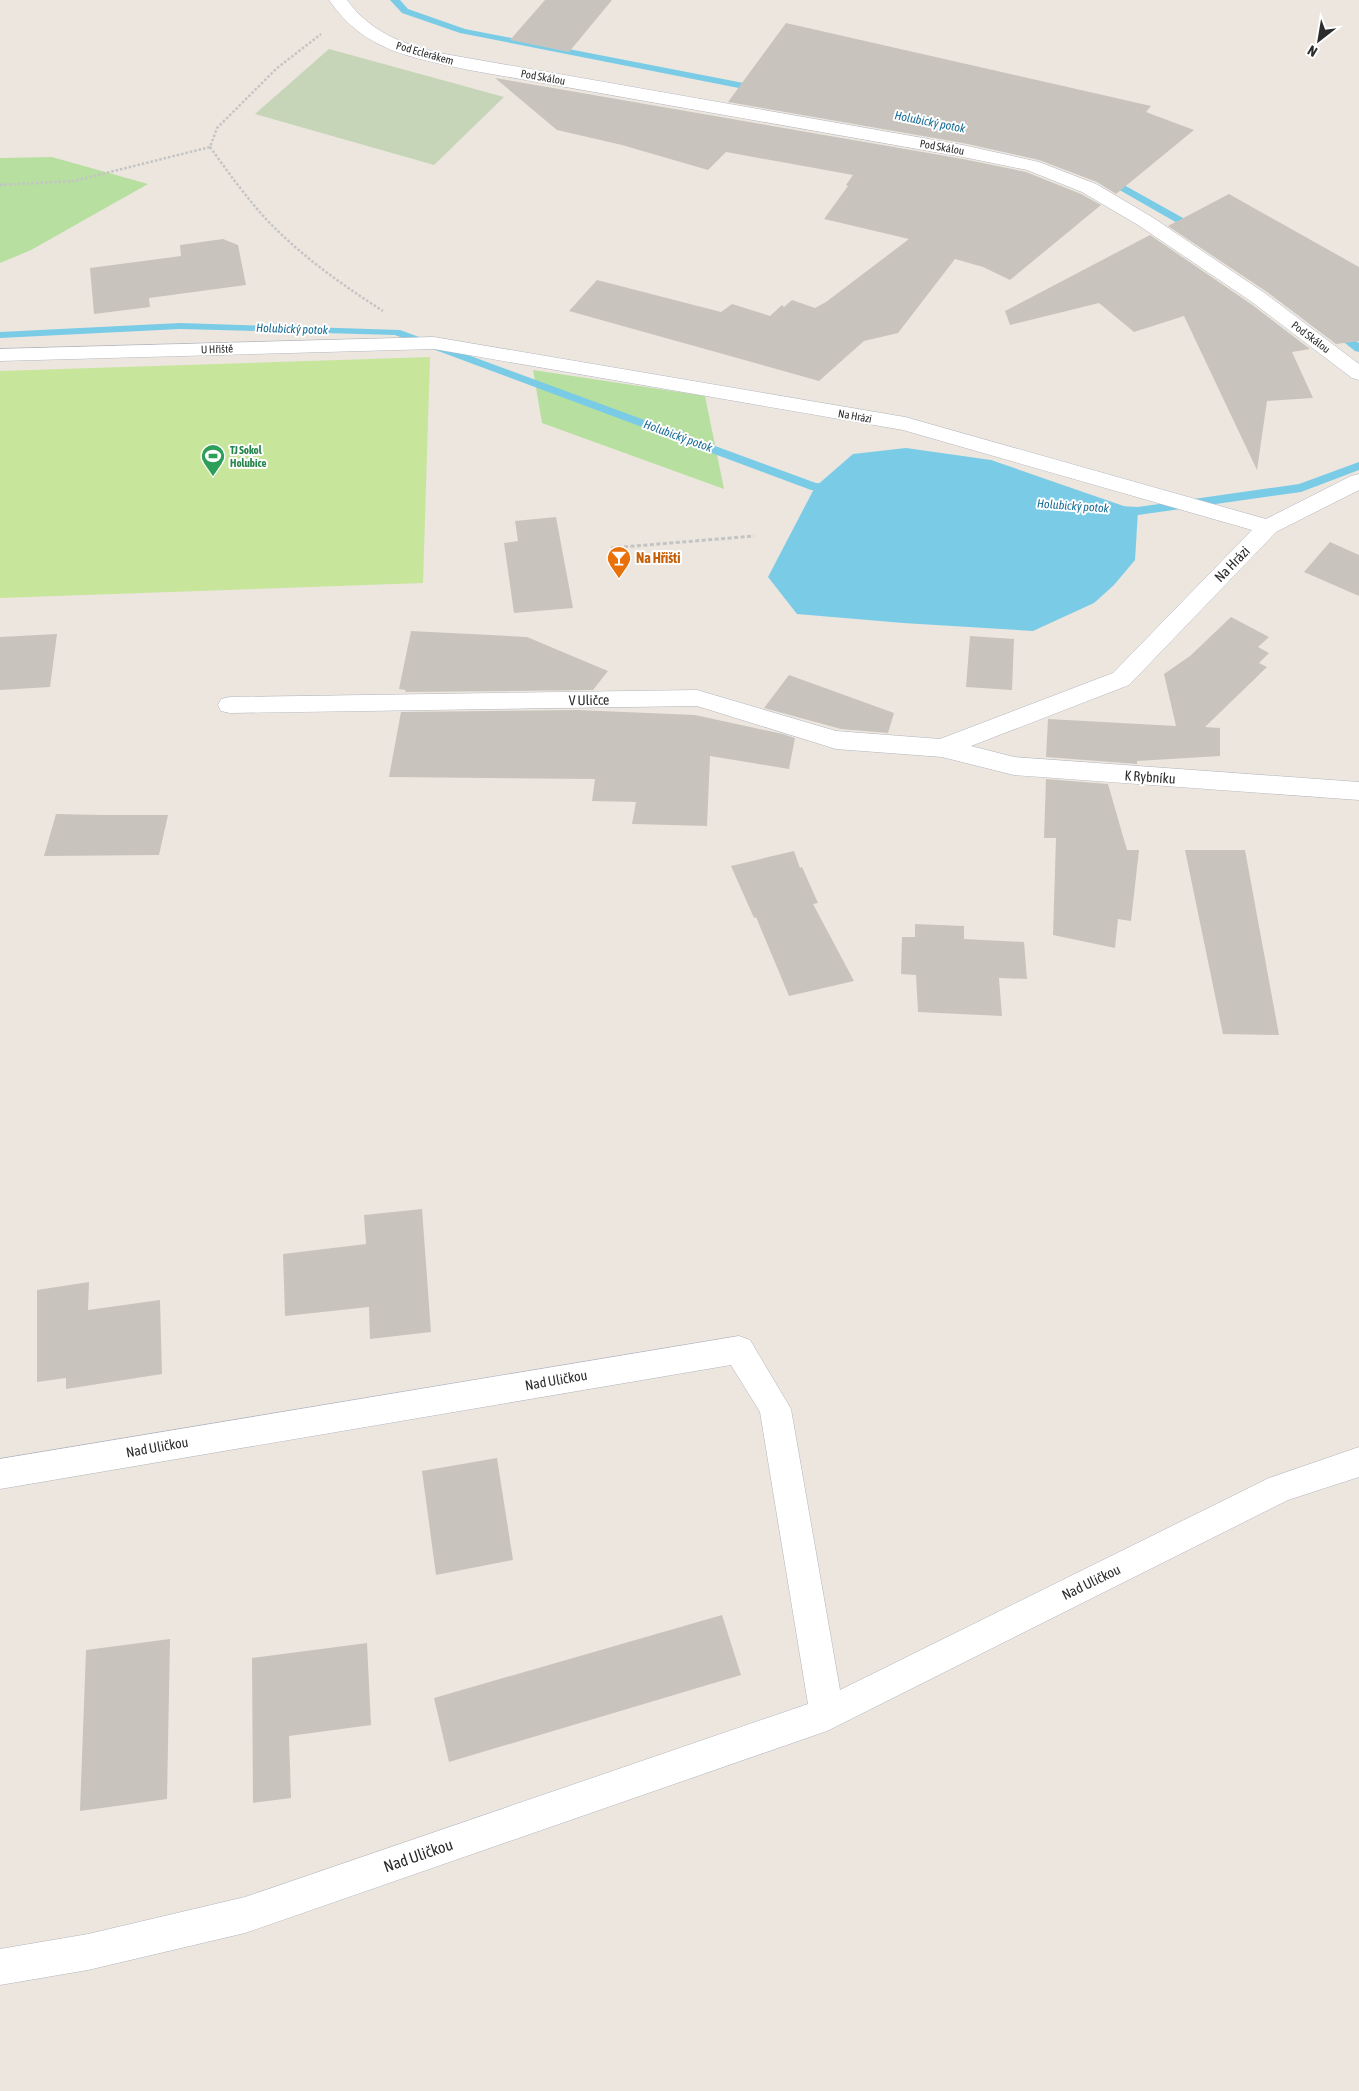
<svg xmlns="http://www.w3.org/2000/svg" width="1359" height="2091" viewBox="0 0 1359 2091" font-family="'Asap Condensed',sans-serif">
<rect width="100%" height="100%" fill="#ece6df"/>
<!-- green -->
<path fill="#b7dfa0" d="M52,157l96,27 -117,66 -31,13v-105z
M533,370l172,26 19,93 -182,-66z"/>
<!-- cemetery -->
<path fill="#c6d5b7" d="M329,49l175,48 -70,68 -179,-51z"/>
<!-- pitch -->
<path fill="#c8e59c" d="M430,357l-7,226 -423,15v-227z"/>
<!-- water -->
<path fill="#7acce6" d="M906,448l85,12 147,51 -3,49 -21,25 -20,18 -61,28 -130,-8 -106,-9 -29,-37 47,-90 38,-33z"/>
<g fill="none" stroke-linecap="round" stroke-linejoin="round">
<!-- stream -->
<path fill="#7acce6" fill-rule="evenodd" d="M390,0h10l8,9 57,20 294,57 5,3 -5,3 -299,-59 -58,-20z
M1106,175l95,53 1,2 -1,2h-8l-91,-52 -1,-2 1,-2z
M180,323l220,7 416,153 18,1 6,4 -6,4 -23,-2 -416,-155 -215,-6 -180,9v-6z
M1335,327l24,16v9l-4,-1 -24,-19 -2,-2z
M1359,462v8l-58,22 -163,23 -19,-1 -6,-4 6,-4 19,1 161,-23z"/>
</g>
<!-- building -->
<path fill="#c8c4bd" d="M545,0h67l-43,52 -59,-12z
M786,23l365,83 -5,6 48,18 -78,64 -19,-12 -58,-22 -76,-17 -235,-41z
M495,78l468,81 63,13 55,22 20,11 -91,75 -27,-13 -28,-8 -57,74 -34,8 -45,40 -250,-70 28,-31 124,32 11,-8 38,12 12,-11 2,2 8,-7 23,8 11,-6 83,-63 -85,-20 24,-33 -2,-1 7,-10 -127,-23 -18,18 -86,-25 -65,-15z
M1229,194l130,73v74l-23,3 -69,-52 -99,-66z
M1150,235l101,69 59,45 -18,3 21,46 -46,3 -10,69 -73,-154 -50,16 -35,-29 -89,22 -5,-14z
M223,239l15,6 8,40 -97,13 1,9 -56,7 -4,-46 91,-12 -1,-11z
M556,517l17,91 -59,5 -10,-70 14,-2 -3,-20z
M1330,542l29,13v41l-55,-24z
M1231,617l38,20 -11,10 11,6 -10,10 8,4 -62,60 15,1v28l-83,5v3l-91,-7 2,-38 128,7 -12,-52 26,-18z
M411,631l116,6 81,34 -15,19 -188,2 1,-2 -7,-1z
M57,634l-7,53 -50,3v-53z
M970,636l44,3 -2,51 -46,-3z
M789,675l105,38 -6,20 -47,-4 -77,-21z
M577,710l118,5 88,19 12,4 -6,31 -79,-13 -3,70 -75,-2 4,-22 -44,-1 3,-22 -206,-2 12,-65z
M1046,779l62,5 19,66h12l-8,71 -13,-2 -3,29 -62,-13 3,-97h-12z
M56,814l48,1h64l-9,40 -115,1z
M1185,850h60l34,185 -56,-1z
M794,851l6,17 2,-1 16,36 -5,1 41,77 -65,15 -33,-79 -2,1 -23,-52z
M915,924l49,2v13l60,3 3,37 -28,-1 3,38 -84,-4 -2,-37 -15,-1 1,-37h13z
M422,1209l9,123 -61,7 -1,-32 -84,9 -2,-62 83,-10 -2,-29z
M89,1282l-1,28 72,-10 2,74 -96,15v-11l-29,4v-92z
M497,1458l16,102 -77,15 -14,-104z
M722,1615l19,60 -292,87 -15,-64z
M170,1639l-3,160 -87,12 6,-161z
M367,1643l4,82 -82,11 2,62 -38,5 -1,-145z"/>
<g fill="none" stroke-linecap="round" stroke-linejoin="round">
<!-- street casing -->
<g stroke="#b2b5be" stroke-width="1">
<path id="street" d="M329,0h18c22,31 55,44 92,53l524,92 76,17 57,22 56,33 114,77 93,70v16l-7,-2 -100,-76 -114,-77 -56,-33 -55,-22 -64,-13 -494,-87c-58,-13 -104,-18 -140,-70z
M434,337l471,80 361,102 85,-43 8,-2v16l-83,42 -147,153 -158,61 43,11 345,25v18l-345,-25 -72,-18 -106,-8 -139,-43 -467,7 -9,-2 -3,-6 3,-6 9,-2 467,-7 139,41 104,8 173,-66 139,-143 -349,-100 -469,-81 -434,12v-12z
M739,1336l11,4 41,69 49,281 429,-212 90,-31v30l-71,23 -461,231 -582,202 -157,37 -88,15v-36l88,-15 157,-37 563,-193 -48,-292 -29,-47 -731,124v-30z"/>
</g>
<!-- path-far1 -->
<path stroke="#c4c4c4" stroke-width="2.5" stroke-dasharray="2.5 2" stroke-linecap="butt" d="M210,147c18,25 36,50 56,72 35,37 75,65 117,92
M0,185l74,-4 136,-34 7,-19 60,-60 44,-34"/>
<!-- path -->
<path stroke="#c4c4c4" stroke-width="3" stroke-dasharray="4 2.5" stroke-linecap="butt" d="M611,548l143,-12"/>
<!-- street -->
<use href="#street" fill="#fff" fill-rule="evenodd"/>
</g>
<!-- icons -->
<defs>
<g id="stadium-pin" transform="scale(1.25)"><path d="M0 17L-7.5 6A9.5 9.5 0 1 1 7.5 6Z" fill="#2e9e5b" stroke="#fff"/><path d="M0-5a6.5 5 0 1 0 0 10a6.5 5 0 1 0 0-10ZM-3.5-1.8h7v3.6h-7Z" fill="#fff"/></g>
<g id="bar-pin" transform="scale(1.25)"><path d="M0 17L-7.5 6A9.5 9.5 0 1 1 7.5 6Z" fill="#e8710a" stroke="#fff"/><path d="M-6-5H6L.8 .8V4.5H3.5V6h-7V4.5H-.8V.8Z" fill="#fff"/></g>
</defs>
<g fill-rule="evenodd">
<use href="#stadium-pin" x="213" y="456"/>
<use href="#bar-pin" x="619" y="558"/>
</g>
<g text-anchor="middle" stroke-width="4" stroke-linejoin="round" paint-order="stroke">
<!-- far-street labels -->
<g font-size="11" fill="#2c2c2c" stroke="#fff">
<text transform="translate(425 53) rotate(16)" y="4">Pod Eclerákem</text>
<text transform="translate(543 77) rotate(10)" y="4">Pod Skálou</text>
<text transform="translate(942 147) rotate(10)" y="4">Pod Skálou</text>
<text transform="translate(1311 337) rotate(37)" y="4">Pod Skálou</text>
<text transform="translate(217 349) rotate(-2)" y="4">U Hřiště</text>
<text transform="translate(855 416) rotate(10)" y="4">Na Hrázi</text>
</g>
<!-- far-leisure labels -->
<g font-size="11" font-weight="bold" fill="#27864d" stroke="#fff" text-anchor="start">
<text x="230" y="454">TJ Sokol<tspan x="230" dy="13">Holubice</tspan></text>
</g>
<!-- far-water labels -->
<g font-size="12" font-style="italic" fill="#176c94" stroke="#fff">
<text transform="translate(930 122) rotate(11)" y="4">Holubický potok</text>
<text transform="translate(292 329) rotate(2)" y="4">Holubický potok</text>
<text transform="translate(678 436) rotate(20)" y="4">Holubický potok</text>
<text transform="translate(1073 506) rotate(4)" y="4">Holubický potok</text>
</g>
<!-- food labels -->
<g font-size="14" font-weight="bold" fill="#c56008" stroke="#fff" text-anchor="start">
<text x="636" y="563">Na Hřišti</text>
</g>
<!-- street labels -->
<g font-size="14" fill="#2c2c2c" stroke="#fff">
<text transform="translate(1232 564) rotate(-46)" y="5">Na Hrázi</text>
<text transform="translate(589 700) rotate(-1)" y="5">V Uličce</text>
<text transform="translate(1150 777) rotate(4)" y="5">K Rybníku</text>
<text transform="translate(556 1380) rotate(-10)" y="5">Nad Uličkou</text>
<text transform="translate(157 1447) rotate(-10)" y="5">Nad Uličkou</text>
<text transform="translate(1091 1582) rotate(-26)" y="5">Nad Uličkou</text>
</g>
<!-- near-street labels -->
<g font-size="16" fill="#2c2c2c" stroke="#fff">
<text transform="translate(418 1855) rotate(-19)" y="6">Nad Uličkou</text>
</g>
</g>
<!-- north arrow -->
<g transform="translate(1319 40) rotate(211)" stroke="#ffffff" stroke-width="4" paint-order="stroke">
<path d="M0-4L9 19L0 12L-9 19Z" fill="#2c2c2c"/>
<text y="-8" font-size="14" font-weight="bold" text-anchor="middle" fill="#2c2c2c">N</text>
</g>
</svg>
